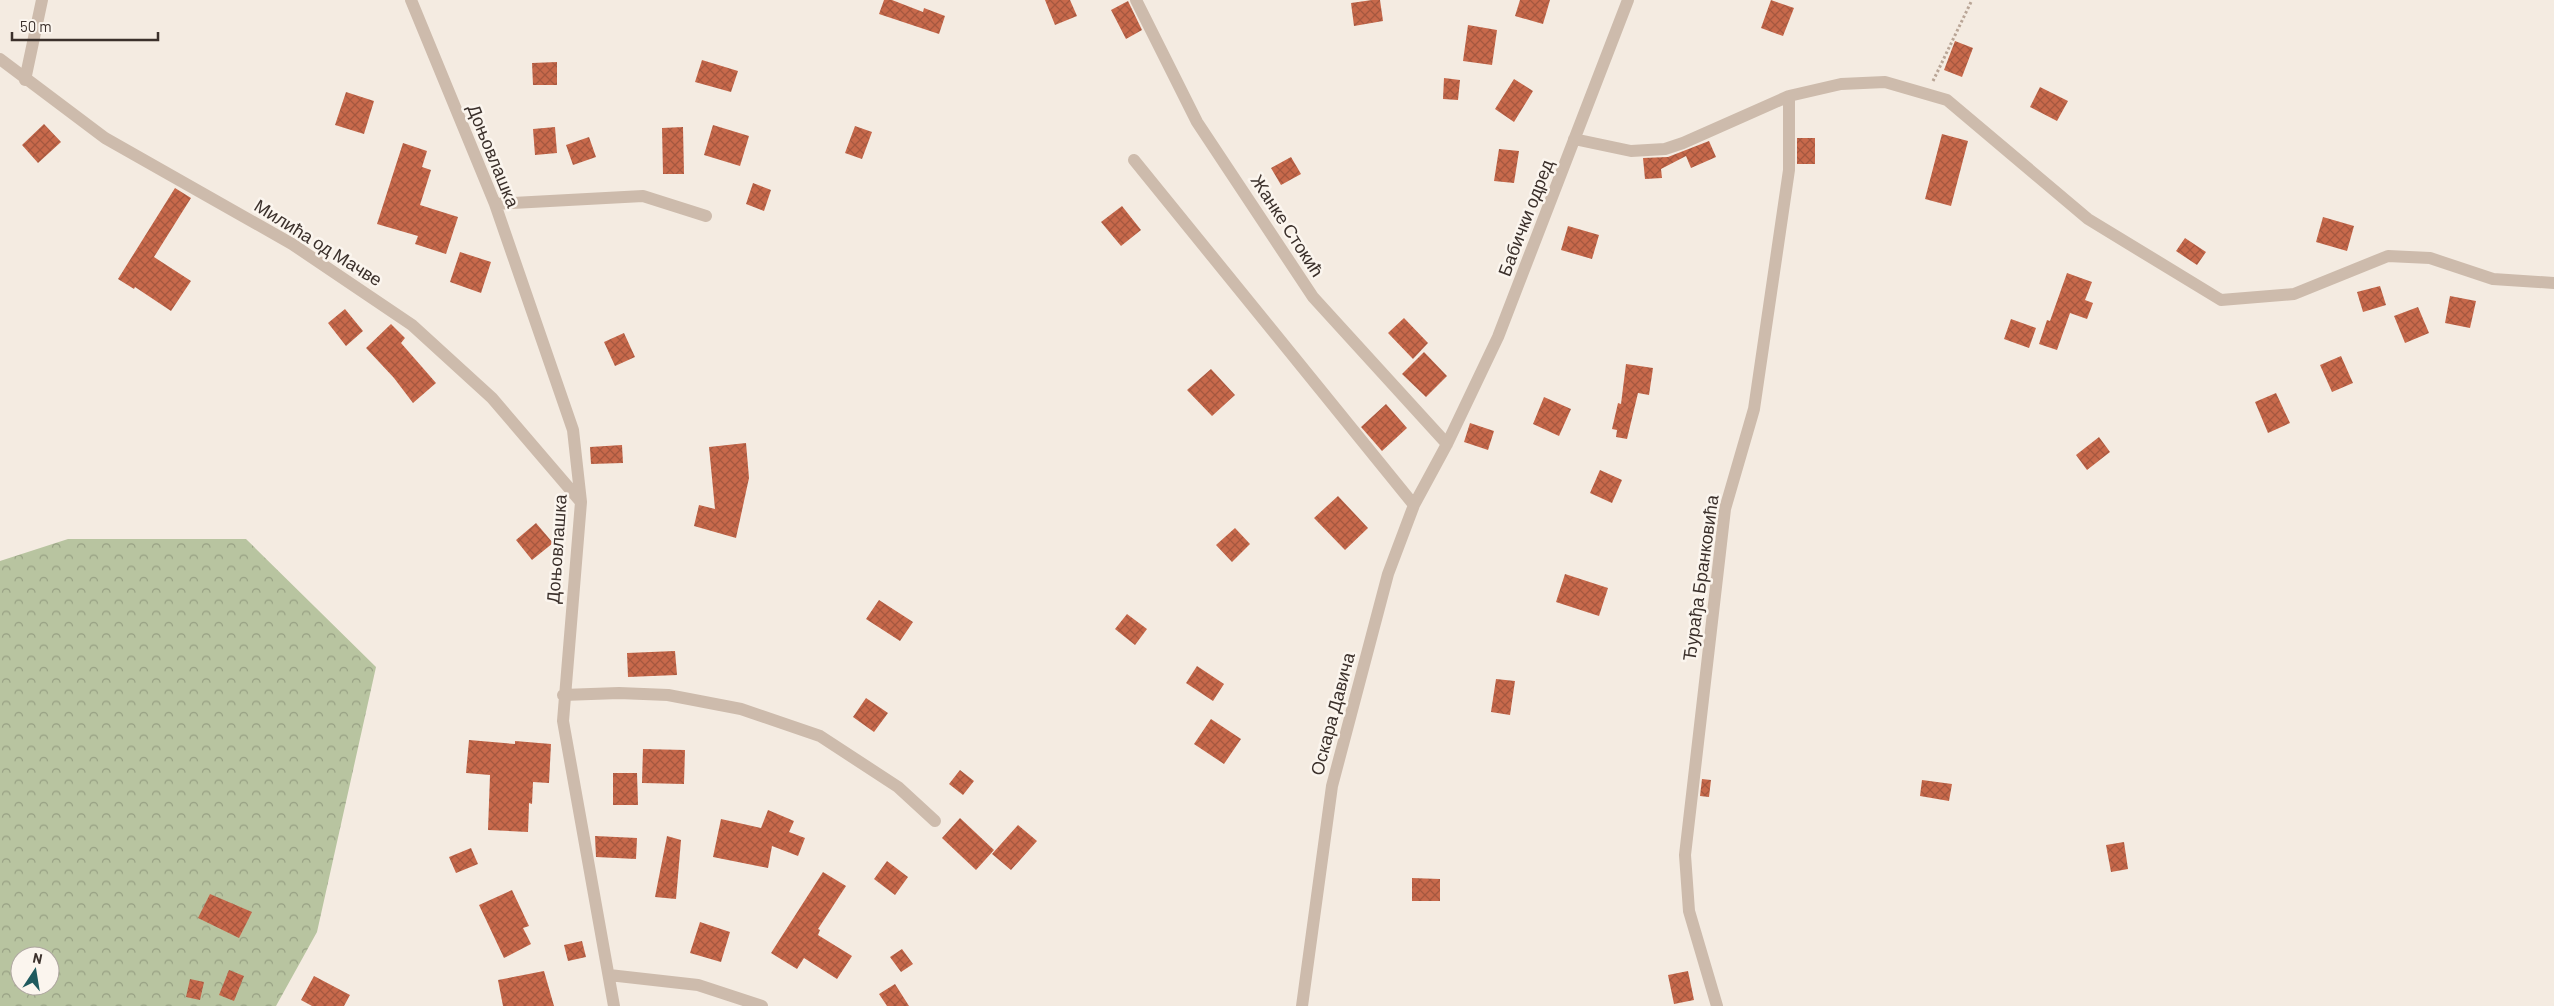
<svg xmlns="http://www.w3.org/2000/svg" width="2554" height="1006" viewBox="0 0 2554 1006" font-family="Barlow,sans-serif">
<defs>
<pattern id="forest-crowns" width="20" height="18" patternUnits="userSpaceOnUse" patternTransform="scale(1.25)"><rect width="20" height="18" fill="#b8c4a0"/><path d="M2 6a3 3 0 1 1 6 0M12 15a3 3 0 1 1 6 0" fill="none" stroke="#97a083"/></pattern>
<pattern id="building-cross-hatch" width="8" height="8" patternUnits="userSpaceOnUse" patternTransform="scale(1.25)"><rect width="8" height="8" fill="#c8694b"/><path d="M0 0l8 8M0 8l8-8" fill="none" stroke="#a4573f"/></pattern>
</defs>
<rect width="100%" height="100%" fill="#f4ebe1"/>
<!-- forest -->
<path fill="url(#forest-crowns)" fill-rule="evenodd" d="M68,539h178l130,128 -59,265 -41,74h-276v-445zM20,956h30v30h-30z"/>
<!-- building -->
<path fill="url(#building-cross-hatch)" d="M884,0h8l31,12 1,-4 21,8 -6,18 -60,-20z
M1045,0h25l7,16 -22,9z
M1372,0h8l3,21 -29,5 -3,-23z
M1520,0h30l-7,24 -28,-8z
M1771,0l23,8 -11,28 -22,-8z
M1128,1l14,29 -16,9 -15,-29z
M1468,25l29,5 -5,35 -29,-4z
M1955,41l18,7 -11,29 -18,-7z
M702,60l36,11 -7,21 -36,-10z
M557,62v23h-24l-1,-22z
M1444,78l16,2 -2,20 -15,-1z
M1514,79l19,12 -19,31 -19,-13z
M2040,87l28,14 -11,20 -27,-14z
M346,92l28,9 -10,33 -29,-9z
M44,124l17,18 -23,21 -16,-18z
M713,125l36,11 -9,30 -36,-11z
M855,126l17,6 -10,27 -17,-6z
M555,127l2,26 -22,2 -2,-26z
M683,127l1,47h-21l-1,-46z
M1942,134l26,7 -17,65 -26,-7z
M589,137l7,20 -23,8 -7,-20z
M1797,138h18v26h-18z
M1709,141l7,16 -25,11 -5,-12 -25,13 1,9 -17,1 -2,-21 25,-1z
M403,143l24,8 -5,16 9,3 -11,35 38,12 -12,37 -31,-10 3,-8 -41,-12z
M1499,149l20,2 -5,32 -20,-2z
M1291,157l10,17 -20,11 -10,-17z
M753,183l18,7 -7,21 -18,-7z
M175,188l16,10 -37,59 37,24 -20,30 -36,-24 -1,2 -16,-10z
M1122,206l19,24 -20,16 -20,-24z
M2323,217l31,9 -7,25 -31,-9z
M1568,226l31,9 -7,24 -31,-9z
M2185,238l21,14 -9,13 -21,-14z
M460,252l31,10 -10,31 -31,-11z
M2067,273l25,9 -7,18 8,3 -6,16 -17,-6 -13,37 -18,-6 8,-24 3,1z
M2380,286l6,19 -23,7 -6,-20z
M2450,296l26,5 -6,27 -25,-5z
M2418,307l11,26 -24,10 -11,-27z
M345,309l18,22 -17,15 -18,-23z
M1404,318l24,25 -15,16 -25,-26z
M2011,319l25,9 -7,20 -25,-9z
M391,324l14,14 -4,5 35,40 -23,20 -19,-25 -28,-30z
M624,333l11,24 -20,9 -11,-24z
M1424,352l23,24 -21,21 -24,-23z
M2341,356l12,27 -21,9 -12,-27z
M1626,364l27,4 -4,27 -11,-2 -11,46 -11,-2 1,-7 -5,-1 6,-26 3,1z
M1211,369l24,26 -23,21 -25,-26z
M2276,393l14,30 -22,10 -13,-31z
M1544,397l27,12 -12,27 -26,-12z
M1386,404l21,24 -25,23 -21,-24z
M1470,423l24,8 -6,19 -24,-8z
M2099,437l11,15 -23,18 -11,-15z
M746,443l3,35 -13,60 -42,-12 5,-21 16,4 -6,-62z
M622,445l1,18 -32,1 -1,-17z
M1600,470l22,10 -10,23 -22,-10z
M1338,496l30,32 -23,22 -31,-32z
M536,523l17,20 -21,17 -16,-20z
M1235,528l15,16 -18,18 -16,-17z
M1565,574l43,14 -9,28 -43,-14z
M879,600l34,22 -13,19 -34,-22z
M1127,614l20,15 -12,16 -20,-16z
M675,651l2,24 -49,2 -1,-24z
M1197,666l27,18 -11,17 -27,-18z
M1496,679l19,2 -5,34 -19,-3z
M866,698l22,15 -14,19 -21,-15z
M1211,719l30,20 -17,25 -30,-20z
M469,740l46,4v-3l36,3 -2,39 -16,-1 -1,22 -3,-1 -1,29 -40,-2 2,-55 -24,-2z
M643,749l42,1 -1,34 -42,-1z
M960,770l14,11 -11,14 -14,-11z
M613,773h24l1,32h-25z
M1702,779l9,1 -2,17 -9,-1z
M1922,780l30,4 -3,17 -29,-5z
M768,810l26,11 -5,11 16,6 -7,18 -26,-10 -4,22 -55,-11 8,-38 40,9z
M960,818l34,32 -18,20 -34,-32z
M1018,825l19,16 -26,29 -19,-16z
M595,836l42,2 -1,21 -40,-2z
M667,836l14,4 -5,59 -21,-2z
M2124,842l4,27 -17,3 -5,-27z
M471,848l7,16 -22,9 -7,-16z
M887,861l21,16 -13,18 -21,-16z
M823,872l23,14 -28,43 2,1 -2,5 34,21 -15,23 -33,-21 -7,11 -26,-16z
M1412,878l28,1v22h-28z
M512,890l17,36 -6,2 8,16 -27,14 -25,-53z
M210,894l42,18 -13,26 -41,-20z
M700,922l30,10 -9,30 -31,-9z
M582,941l4,16 -18,4 -4,-16z
M902,949l11,15 -12,8 -11,-15z
M229,970l15,6 -10,25 -15,-6z
M544,971l10,35h-51l-5,-26z
M1688,971l6,29 -20,4 -6,-29z
M314,976l36,19 -6,11h-32l-11,-6z
M190,979l14,3 -4,18 -14,-3z
M895,984l14,22h-22l-8,-12z"/>
<g fill="none" stroke-linecap="round" stroke-linejoin="round">
<!-- path -->
<path stroke="#b9a596" stroke-width="3" stroke-dasharray="2.5 2.5" stroke-linecap="butt" d="M1933,81l39,-81"/>
<!-- minor -->
<path stroke="#cdbbac" stroke-width="12" d="M411,0l84,204 78,226 8,72 -18,219 51,285
M1136,0l61,122 116,175 134,147
M0,59l105,79 187,106 120,81 80,73 89,104
M25,80l17,-80
M1574,139l57,12 34,-2 18,-6 106,-47 52,-12 44,-2 62,18 141,119 133,81 73,-6 94,-38 42,2 63,21 61,4
M1134,160l280,345
M495,204l148,-8 63,20
M563,695l56,-2 49,2 73,14 79,27 78,51 37,34
M609,975l89,10 64,21
M1302,1006l30,-220 56,-212 26,-69 33,-61 51,-107 130,-337
M1717,1006l-28,-95 -4,-56 40,-346 29,-100 35,-239v-74"/>
</g>
<g text-anchor="middle" stroke-width="5" stroke-linejoin="round" paint-order="stroke">
<!-- street labels -->
<g font-size="18" fill="#3b302b" stroke="#fbf5ee">
<text transform="translate(493 156) rotate(68)" y="6">Доњовлашка</text>
<text transform="translate(1526 218) rotate(-69)" y="6">Бабички одред</text>
<text transform="translate(1287 226) rotate(57)" y="6">Жанке Стокић</text>
<text transform="translate(318 243) rotate(32)" y="6">Милића од Мачве</text>
<text transform="translate(557 549) rotate(-86)" y="6">Доњовлашка</text>
<text transform="translate(1701 578) rotate(-82)" y="6">Ђурађа Бранковића</text>
<text transform="translate(1333 714) rotate(-75)" y="6">Оскара Давича</text>
</g>
</g>
<!-- north arrow -->
<g transform="translate(35 971) rotate(12)"><circle r="24" fill="#fbf5ee" stroke="#aea6a0"/>
<path d="M0-4L9 19L0 12L-9 19Z" fill="#1f5a5e"/>
<text y="-8" font-size="14" font-weight="bold" text-anchor="middle" fill="#3b302b">N</text>
</g>
<!-- scale -->
<path d="M12 32v8h146v-8" fill="none" stroke="#3b302b" stroke-width="2.5"/>
<text x="20" y="32" font-size="15" fill="#3b302b" stroke="#fbf5ee" stroke-width="4" paint-order="stroke">50 m</text>
</svg>
